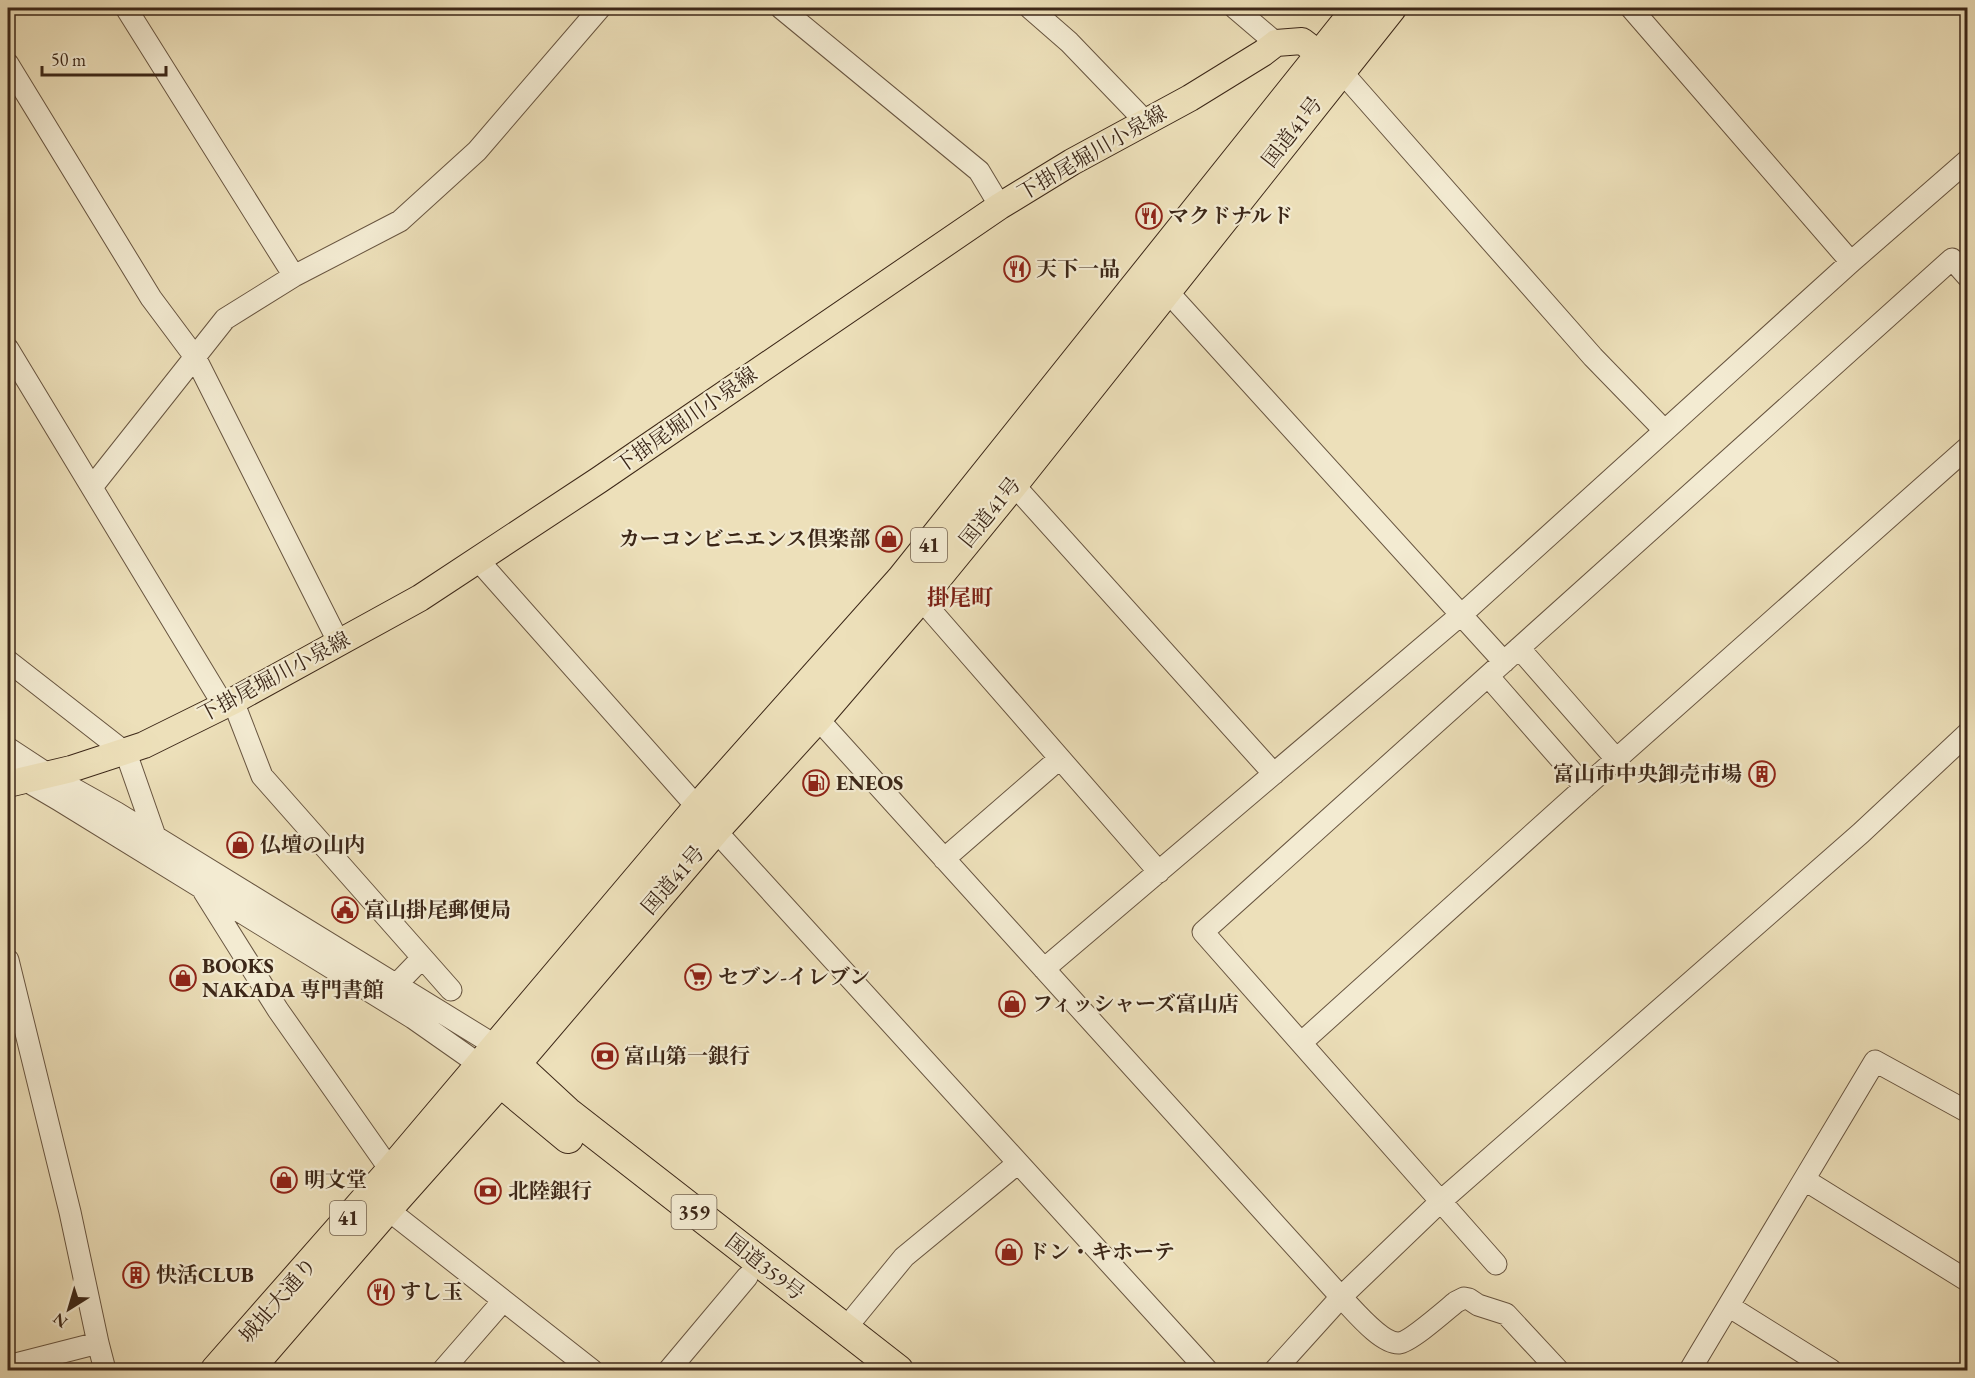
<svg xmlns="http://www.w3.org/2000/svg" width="1975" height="1378" viewBox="0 0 1975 1378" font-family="'EB Garamond','Noto Serif JP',serif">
<rect width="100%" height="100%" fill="#ede0ba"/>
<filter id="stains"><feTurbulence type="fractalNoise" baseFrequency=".00333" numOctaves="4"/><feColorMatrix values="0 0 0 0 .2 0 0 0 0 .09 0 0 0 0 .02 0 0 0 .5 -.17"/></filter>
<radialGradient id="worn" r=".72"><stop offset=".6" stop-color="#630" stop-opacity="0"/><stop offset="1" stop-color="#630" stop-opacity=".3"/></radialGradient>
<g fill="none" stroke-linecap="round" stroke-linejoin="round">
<!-- minor casing -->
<g stroke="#685540" stroke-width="23">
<path id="minor" d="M126,8l168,268
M781,8l198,163 21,35
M1030,8l39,34 76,79
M1235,8l41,35
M1631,8l220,254
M8,64l143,234 44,59 144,286
M1341,71l252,286 71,73
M1156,282l11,9 337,371
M8,349l216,357
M1013,484l261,290
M92,487l133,-168 69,-43 106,-55 77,-70 123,-143
M478,560l220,248
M920,598l239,274
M1519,648l98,112
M8,661l118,92 29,83
M1488,676l97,111
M233,701l29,75 189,214
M817,718l524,579c12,12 40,47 58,46 11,-1 46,-32 57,-41l8,-4 5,1 9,6 28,9 52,56
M8,748l41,27 68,38 379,233
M8,770l51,30 354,218 67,47
M715,830l492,540
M944,859l115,-100
M204,892l74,118 113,161
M8,960l62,252 28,131 7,27
M1044,969l426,-362 381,-345 117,-102
M396,985l26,-27
M1301,1043l284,-256 383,-340
M1805,1180l163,101
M387,1209l205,161
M1496,1264l-293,-332 749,-673 16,18
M1730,1307l101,63
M845,1329l59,-72 114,-94
M8,1366l90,-23
M443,1370l60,-69
M669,1370l78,-93
M1275,1370l66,-73 100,-96 420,-368 107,-100
M1690,1370l185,-309 93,51"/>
</g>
<!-- major casing -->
<g stroke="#3c2718" stroke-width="28">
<path id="major" d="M8,784l63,-15 73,-24 89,-44 187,-103 179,-118 401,-274 72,-44 118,-64 73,-45 13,-10 26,-2 34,26"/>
</g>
<!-- highway casing -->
<g stroke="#3c2718" stroke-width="32">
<path id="highway" d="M500,1050l67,62 331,258
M485,1069l83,69
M216,1370l175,-199 307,-363 203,-228 457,-572
M248,1370l139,-161 113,-127 215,-252 102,-112 103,-120 93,-114 378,-476"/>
</g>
<!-- minor -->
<use href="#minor" stroke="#f3ebd2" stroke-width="21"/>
<!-- major -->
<use href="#major" stroke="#ede0ba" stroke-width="26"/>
<!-- highway -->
<use href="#highway" stroke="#ede0ba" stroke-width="30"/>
</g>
<!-- icons -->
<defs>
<g id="restaurant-ring" transform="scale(1.35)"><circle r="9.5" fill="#f3ebd2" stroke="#8f2418" stroke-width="1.5"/><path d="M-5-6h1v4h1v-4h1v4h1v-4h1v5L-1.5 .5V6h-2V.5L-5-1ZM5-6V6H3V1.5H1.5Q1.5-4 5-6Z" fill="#8f2418"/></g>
<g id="shop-ring" transform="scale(1.35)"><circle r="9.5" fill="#f3ebd2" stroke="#8f2418" stroke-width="1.5"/><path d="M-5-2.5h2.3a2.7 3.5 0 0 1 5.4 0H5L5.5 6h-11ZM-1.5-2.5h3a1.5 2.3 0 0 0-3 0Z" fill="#8f2418"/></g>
<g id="building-ring" transform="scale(1.35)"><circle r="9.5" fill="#f3ebd2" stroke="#8f2418" stroke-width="1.5"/><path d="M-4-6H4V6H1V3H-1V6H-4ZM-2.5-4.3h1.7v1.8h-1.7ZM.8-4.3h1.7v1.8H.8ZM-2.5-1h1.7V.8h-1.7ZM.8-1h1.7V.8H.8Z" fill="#8f2418"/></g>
<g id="fuel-ring" transform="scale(1.35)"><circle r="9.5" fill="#f3ebd2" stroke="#8f2418" stroke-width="1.5"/><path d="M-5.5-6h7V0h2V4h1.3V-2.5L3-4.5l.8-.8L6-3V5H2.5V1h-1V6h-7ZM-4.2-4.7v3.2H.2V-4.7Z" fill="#8f2418"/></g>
<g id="civic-ring" transform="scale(1.35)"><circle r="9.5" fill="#f3ebd2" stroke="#8f2418" stroke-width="1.5"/><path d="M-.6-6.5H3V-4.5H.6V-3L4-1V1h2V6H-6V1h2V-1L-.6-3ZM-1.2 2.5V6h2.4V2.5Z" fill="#8f2418"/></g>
<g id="supermarket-ring" transform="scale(1.35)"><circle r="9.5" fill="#f3ebd2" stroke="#8f2418" stroke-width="1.5"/><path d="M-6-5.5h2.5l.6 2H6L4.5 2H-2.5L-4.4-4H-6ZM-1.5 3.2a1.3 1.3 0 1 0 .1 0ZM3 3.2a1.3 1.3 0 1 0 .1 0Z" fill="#8f2418"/></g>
<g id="bank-ring" transform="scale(1.35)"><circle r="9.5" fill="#f3ebd2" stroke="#8f2418" stroke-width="1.5"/><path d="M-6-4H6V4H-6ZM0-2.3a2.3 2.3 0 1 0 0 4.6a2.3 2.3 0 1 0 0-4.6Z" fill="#8f2418"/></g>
</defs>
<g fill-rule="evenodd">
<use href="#restaurant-ring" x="1149" y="216"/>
<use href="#restaurant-ring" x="1017" y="269"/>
<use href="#shop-ring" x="889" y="539"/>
<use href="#building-ring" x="1762" y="774"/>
<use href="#fuel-ring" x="816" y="783"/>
<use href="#shop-ring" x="240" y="845"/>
<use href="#civic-ring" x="345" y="910"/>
<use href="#supermarket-ring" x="698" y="977"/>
<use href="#shop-ring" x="183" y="978"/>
<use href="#shop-ring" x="1012" y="1004"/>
<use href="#bank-ring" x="605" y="1056"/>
<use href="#shop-ring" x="284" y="1180"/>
<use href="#bank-ring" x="488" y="1191"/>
<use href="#shop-ring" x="1009" y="1252"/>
<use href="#building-ring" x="136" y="1275"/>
<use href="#restaurant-ring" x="381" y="1292"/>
</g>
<g text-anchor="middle" stroke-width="4.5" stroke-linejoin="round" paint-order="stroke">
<!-- shield labels -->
<g fill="#f3ebd2" stroke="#736250" stroke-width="1.5">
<rect x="911" y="528" width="36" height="34" rx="4.5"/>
<rect x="671.5" y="1195" width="45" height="34" rx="4.5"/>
<rect x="330" y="1201" width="36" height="34" rx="4.5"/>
</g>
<g font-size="20" font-weight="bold" fill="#3c2718">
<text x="929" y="552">41</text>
<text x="694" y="1219">359</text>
<text x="348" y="1225">41</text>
</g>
<!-- street labels -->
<g font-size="21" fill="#3c2718" stroke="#f3ebd2">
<text transform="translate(1292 132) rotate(-52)" y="7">国道41号</text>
<text transform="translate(1092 153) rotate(-30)" y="7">下掛尾堀川小泉線</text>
<text transform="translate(686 420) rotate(-35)" y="7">下掛尾堀川小泉線</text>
<text transform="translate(990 512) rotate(-51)" y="7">国道41号</text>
<text transform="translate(274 677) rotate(-28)" y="7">下掛尾堀川小泉線</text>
<text transform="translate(673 880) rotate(-49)" y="7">国道41号</text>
<text transform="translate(765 1267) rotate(38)" y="7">国道359号</text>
<text transform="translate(278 1300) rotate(-49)" y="7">城址大通り</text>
</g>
<!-- poi labels -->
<g font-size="21" font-weight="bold" fill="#3c2718" stroke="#f3ebd2" text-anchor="start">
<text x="1168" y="223">マクドナルド</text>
<text x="1036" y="276">天下一品</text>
<text x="870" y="546" text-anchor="end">カーコンビニエンス倶楽部</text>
<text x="1742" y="781" text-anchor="end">富山市中央卸売市場</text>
<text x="836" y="790">ENEOS</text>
<text x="260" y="852">仏壇の山内</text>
<text x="364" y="917">富山掛尾郵便局</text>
<text x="202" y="973">BOOKS<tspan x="202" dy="24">NAKADA 専門書館</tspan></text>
<text x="718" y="984">セブン-イレブン</text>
<text x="1032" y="1011">フィッシャーズ富山店</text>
<text x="624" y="1063">富山第一銀行</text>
<text x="304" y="1187">明文堂</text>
<text x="508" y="1198">北陸銀行</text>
<text x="1028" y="1259">ドン・キホーテ</text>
<text x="156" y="1282">快活CLUB</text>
<text x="400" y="1299">すし玉</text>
</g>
<!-- neighbourhood labels -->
<g font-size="22" font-weight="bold" fill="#7a1f14" stroke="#f3ebd2">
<text x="960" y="605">掛尾町</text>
</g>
</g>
<!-- margin -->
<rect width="1975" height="1378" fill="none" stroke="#ede0ba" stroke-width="30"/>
<rect x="9" y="9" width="1957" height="1360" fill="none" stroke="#3c2718" stroke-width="3"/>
<rect x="15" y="15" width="1945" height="1348" fill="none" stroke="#3c2718" stroke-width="1.5"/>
<!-- north arrow -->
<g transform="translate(69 1309) rotate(217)" stroke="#f3ebd2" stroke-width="4.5" paint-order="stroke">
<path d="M0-4.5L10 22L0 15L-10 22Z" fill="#3c2718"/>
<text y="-9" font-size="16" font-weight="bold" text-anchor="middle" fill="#3c2718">N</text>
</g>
<!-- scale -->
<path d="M42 66v9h124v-9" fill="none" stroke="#3c2718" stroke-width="3"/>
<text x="51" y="66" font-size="18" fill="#3c2718" stroke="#f3ebd2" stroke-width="4.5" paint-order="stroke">50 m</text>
<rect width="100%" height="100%" filter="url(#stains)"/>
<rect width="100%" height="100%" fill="url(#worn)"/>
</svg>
